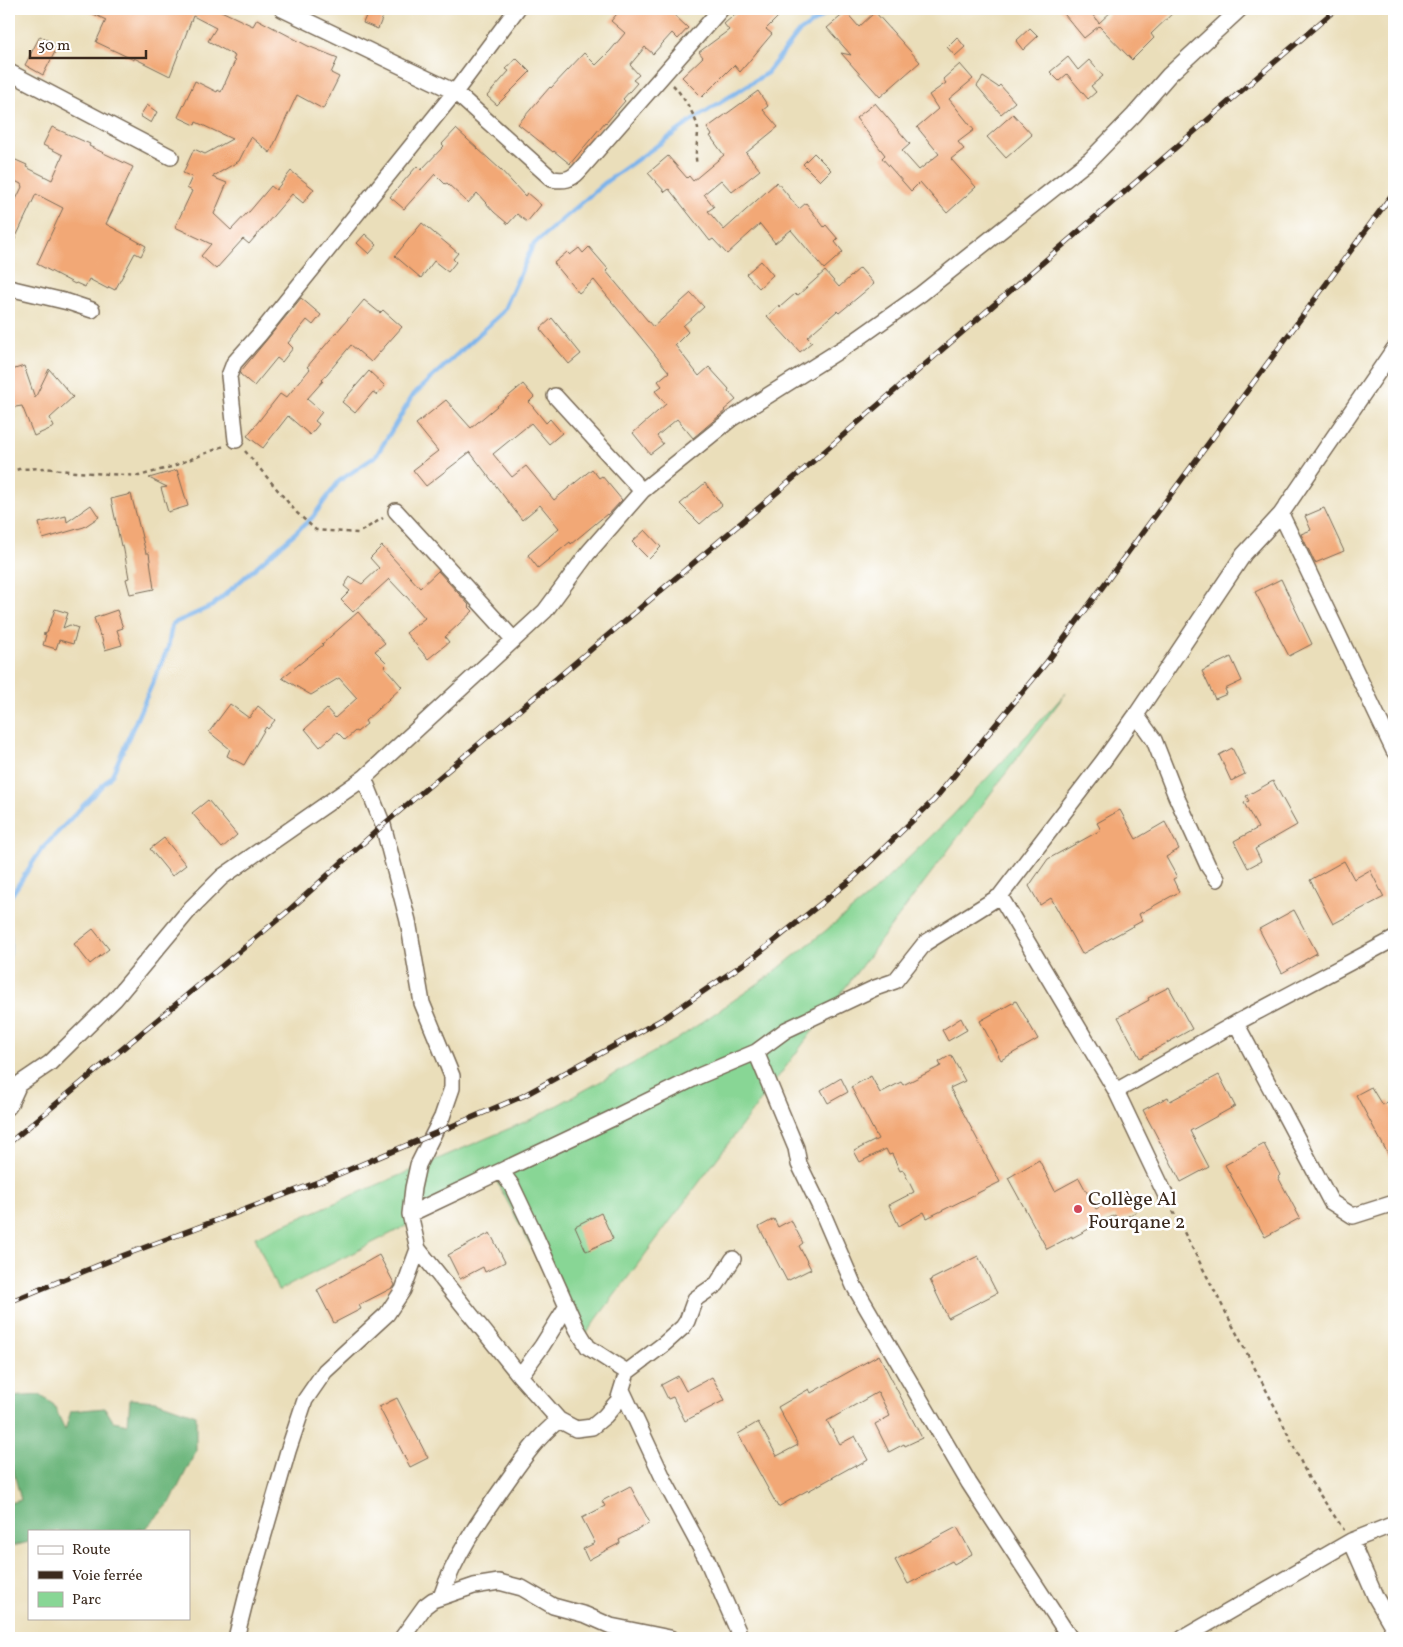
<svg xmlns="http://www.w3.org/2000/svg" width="1403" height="1647" viewBox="0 0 1403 1647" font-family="Vollkorn,serif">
<rect width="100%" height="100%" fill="#fff"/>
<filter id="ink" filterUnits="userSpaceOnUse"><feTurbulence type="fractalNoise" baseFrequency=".02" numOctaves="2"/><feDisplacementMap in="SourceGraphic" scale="10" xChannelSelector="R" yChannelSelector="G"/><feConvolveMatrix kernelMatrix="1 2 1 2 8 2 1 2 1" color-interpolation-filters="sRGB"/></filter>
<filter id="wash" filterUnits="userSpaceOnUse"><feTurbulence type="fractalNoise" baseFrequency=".0096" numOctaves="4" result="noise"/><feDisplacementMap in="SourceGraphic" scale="20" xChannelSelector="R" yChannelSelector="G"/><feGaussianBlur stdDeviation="1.12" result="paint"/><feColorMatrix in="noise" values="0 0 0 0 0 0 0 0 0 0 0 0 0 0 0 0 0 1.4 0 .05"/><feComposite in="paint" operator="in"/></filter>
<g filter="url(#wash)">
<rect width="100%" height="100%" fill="#eadeba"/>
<!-- green -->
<path fill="#88d695" stroke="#62805a" d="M1066,693l-485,647 -85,-160 -218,111 -23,-54 279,-119 142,-78 93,-64 100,-80 83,-80z"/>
<!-- forest -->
<path fill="#6eb77e" stroke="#54704e" d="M40,1395l14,10 11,25 6,-19 34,-3 8,13 15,3 2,-25 26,2 40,14v36l-26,52 -24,25 -21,3h-96v11l-20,5v-44l12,-3 -12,-45v-58z"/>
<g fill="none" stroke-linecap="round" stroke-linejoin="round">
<!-- stream -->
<path stroke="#7cb4eb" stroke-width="4.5" d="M9,899l32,-49 71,-75 56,-127 4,-24 40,-18 100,-88 27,-37 37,-25 38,-62 89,-82 30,-67 74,-64 92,-65 68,-43 31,-40 35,-24
M9,930l1,8 -1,17"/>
</g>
<g id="blocks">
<!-- building -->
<path fill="#f2a876" d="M83,9h134l36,17 4,-7 51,27 30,12 -7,15 8,4 -16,32 -26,-14 -27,58 -19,-16 -12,24 -27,16 15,6 -13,31 17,16 17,-18h1l22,-26 5,4 15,-19 23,18 -11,14 -11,-9 -43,50 -6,-5 -27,30 -15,-13 10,-12 -36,-17 17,-36 -5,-3 5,-11 -9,-4 11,-24 11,5 27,-15 -36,-17 -1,3 -17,-8 17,-36 22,11 1,-2 3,2 14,-31 -2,-1 2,-4 -27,-15 8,-13 -23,-12 -23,60 -36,-18v2l-38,-18 10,-22z
M369,9h17l-8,20 -15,-6z
M621,9h47l20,19 -10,11 -6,-6 -19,21 -8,-7 -15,18 9,10 -6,5 4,3 -14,16 2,2 -19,22 -1,-1 -35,42 -16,-13 -1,1 -35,-28 32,-37 1,1 33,-35 12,12 14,-14 15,-18 -14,-12z
M741,9h33l6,6 -14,14 6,5 -32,38 -6,-7 -32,32 -20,-20 21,-20 -4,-5 30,-22 -5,-6z
M1060,9h28l11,14 15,-14h63l-26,25 3,4 -22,22 -33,-34 -15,12z
M846,12l13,15 16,-15 45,50 -40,35 -39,-44 10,2 -24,-27z
M1030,28l8,8 -15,14 -7,-9z
M40,36l18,10 -15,29 -18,-10z
M957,37l8,10 -10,9 -8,-9z
M1068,57l10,13 11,-10 14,16 -12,10 5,6 -8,7 -21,-25 -8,7 -9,-9z
M516,58l14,14 -33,33 -10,-9 22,-25 -3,-2z
M960,64l13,15 -24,20 25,31 -16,12 6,7 -13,10 25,28 -29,26 -27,-31 -9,9 -29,-33 3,-3 -29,-37 19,-15 35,41 -8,7 17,19 20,-16 -22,-27 21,-18 -9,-14 17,-12 -3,-4z
M983,77l15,10 2,-2 15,17 -14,12 -24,-28z
M758,91l10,15 -5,4 15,17 -32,26 14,17 -28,22 -11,-12 -17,14 10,13 -6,4 16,19 53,-48 22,27 7,-6 18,24 2,-2 12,14 -3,3 8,10 -19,17 -33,-39 -16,13 -15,-19 -33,30 -14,-15 -3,2 -41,-52 -4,3 -17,-19 20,-17 19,22 2,-2 4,5 31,-26 -14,-19 2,-1 -5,-7z
M147,105l10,7 -6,11 -11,-7z
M1013,114l19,21 -26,23 -19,-21z
M52,127l38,17 -1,2 44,21 -27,57 40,22 -5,10 -6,-3 -20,37 -6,-3 -1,2 -19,-10 -4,8 -9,-4 -1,1 -38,-20 26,-56 -27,-14 -27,58v-38l13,-27 -1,-3 -12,-6v-21l18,8 -1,2 26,13 11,-25 -20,-10z
M456,129l44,40 25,27 2,-3 14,12 -14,17 -10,-8 -9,10 -14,-12 -17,-19 -9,10 -21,-20 -2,1 -10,-10 -31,35 -14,-12 27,-31 4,4 23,-24 -2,-2z
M814,153l17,17 -11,11 -17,-17z
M422,223l36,30 -5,6 3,3 -8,10 -14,-11 -13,17 -26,-22z
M365,234l12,11 -8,9 -12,-11z
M589,247l19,22 -2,2 47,56 38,-34 13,14 -21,19 5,6 -13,13 24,31 10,-9 20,22 -1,2 8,9 -12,10 1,1 -32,27 -16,-19 -20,17 6,8 -13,10 -17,-21 33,-29 -11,-13 7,-5 -4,-5 11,-9 -75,-92 -15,13 -25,-30 13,-11 3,3 9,-7 4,5z
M761,261l12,14 -14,13 -13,-14z
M860,268l14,16 -35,29 -2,-2 -30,26 5,5 -12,10 -33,-36 12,-11 1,2 15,-13 2,2 28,-25 14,16z
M301,298l20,17 -8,10 -6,-5 -19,23 5,5 -11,14 -5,-4 -23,28 -14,-12 1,-3z
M364,300l16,13 3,-3 19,17 -31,35 -20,-17 -29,35 1,1 -16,18 15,13 -7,9 4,3 -9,11 -22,-19 -25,32 -16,-12 33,-42 6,4 24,-29 -3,-2z
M552,318l29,36 -12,10 -29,-35z
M24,366l11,32 14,-29 24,28 -23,21 4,9 -20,9 -12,-30 -13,2v-37z
M369,371l16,15 -8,9 -4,-3 -18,21 -13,-11z
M523,384l11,13 -5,5 17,21 4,-4 12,14 -13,11 -18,-21 -38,31 19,23 14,-11 28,34 38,-31 7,9 3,-2 20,24 -14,15 -1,-1 -36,30 -1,-2 -32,26 -10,-13 31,-27 -19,-23 -18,15 -52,-68 -44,34 -13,-16 25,-19 -22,-27 30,-24 25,28z
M177,470l11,36 -20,6 -7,-24 6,-1 -18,-9z
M705,483l17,22 -22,19 -20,-20z
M131,494l15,59h3l5,36 -24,5 -4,-15 3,-1 -6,-33 -2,1 -10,-47z
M91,505l8,12 -15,10 -41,12 -4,-16 27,-7 1,6z
M1324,508l20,43 -29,12 -14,-29 10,-4 -6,-14z
M645,530l16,17 -12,12 -17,-17z
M382,546l38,42 18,-17 31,34 -1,1 5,5 -28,26 4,5 -21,17 -22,-26 19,-15 -19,-22h-1l-16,-17 -36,33 -12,-12 9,-9 -6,-5 6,-9 12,7 17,-16 -9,-10z
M1281,579l31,65 -23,12 -34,-64z
M55,609l13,4 -5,15 7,-3 8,3 -5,16 -14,-4 -3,9 -13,-4 3,-10 -3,-1 4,-1z
M117,610l6,18 -6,2 5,15 -17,5 -4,-15 -1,1 -6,-18z
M358,612l27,31 -10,8 12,12 -3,3 18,21 -37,34 2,3 -10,8 -2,-1 -10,9 -8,-8 -17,15 -15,-18 22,-20 8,9 22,-20 -18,-20 -28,17 -29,-17 41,-33 -1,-1z
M1231,657l11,24 -17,8 2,5 -12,5 -13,-28z
M230,704l19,14 9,-12 17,14 -7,9 -2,-2 -22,38 -17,-9 3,-7 -21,-17z
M1232,748l13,26 -14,7 -12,-26z
M1273,781l24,44 -42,24 6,12 -13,7 -14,-27 24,-13 -14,-25 5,-2 -3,-5z
M208,800l29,35 -15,13 -30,-35z
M1120,810l16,29 29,-17 14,27 -13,8 11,20 -4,2 6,13 -40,22 3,7 -60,33 -31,-56 -11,7 -11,-19 19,-27 53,-29 -4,-7z
M164,838l22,27 -14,11 -22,-27z
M1344,861l10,18 16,-9 14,27 -51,27 -23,-44z
M1294,910l23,43 -35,20 -23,-44z
M93,929l16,20 -19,15 -16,-20z
M1169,987l23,42 -52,29 -22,-41 31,-17 -1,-2z
M1016,1001l22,38 -37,21 -21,-39z
M961,1018l6,12 -19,11 -6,-11z
M951,1055l14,26 -15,7 50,94 -73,36 -3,-6 -25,14 -10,-21 25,-13 -11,-22 -3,1 -8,-17 -3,1 -3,-6 -26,13 -6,-11 24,-12 -27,-52 20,-11 9,17 21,-11 2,3 38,-19 -2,-4z
M1219,1075l16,31 -45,25 19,36 -28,15 -38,-72 25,-13 2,4z
M841,1078l7,14 -20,11 -7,-13z
M1371,1087l11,18 7,-4 5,10v54l-38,-70z
M1264,1144l16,31 -2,2 22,41 -35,19 -40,-72z
M1039,1160l16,31 24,-13 17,31 30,-16 10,19 -18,9 -3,-6 -43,23v-2l-25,13 -39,-71z
M601,1213l12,26 -27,12 -11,-25z
M774,1219l4,8 13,-7 12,23 -4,3 12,23 -24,12 -28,-54z
M490,1233l15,29 -20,10 -2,-5 -23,12 -12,-24z
M379,1255l16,30 -1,2 -35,18 2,4 -27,14 -17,-33z
M978,1256l19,37 -49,25 -18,-38z
M879,1355l43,83 -17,8 -1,-2 -15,8 -14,-28 15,-8 -12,-24 -51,29 13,23 15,-8 13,24 -12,7 -1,-2 -47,26v-1l-30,17 -40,-73 20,-12 19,34 21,-11 -20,-38 31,-18 2,4z
M678,1376l8,15 26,-14 13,23 -40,21 -12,-24 -5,2 -7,-14z
M397,1398l31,60 -18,9 -31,-60z
M630,1486l20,37 -31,17 1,3 -32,17 -5,-11 12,-6 -13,-25 23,-12 -3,-5z
M957,1527l15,27 -18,10 -2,-3 -44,23 -13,-24z"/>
</g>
</g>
<g filter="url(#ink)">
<use href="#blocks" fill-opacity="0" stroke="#786955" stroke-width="1"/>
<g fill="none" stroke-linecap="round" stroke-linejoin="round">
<!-- minor casing -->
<g stroke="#786955" stroke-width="18">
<path id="minor" d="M282,9l173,83 97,87c12,2 19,1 27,-8l142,-162
M9,72l162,85
M9,288l59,14 24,8
M555,396l87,95
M236,440l-7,-64 5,-13 25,-28 196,-243 62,-83
M396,511l118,129
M1281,514l113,237
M1136,715l18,25 22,56 32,70 9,13
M364,778l19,47 25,96 14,82 30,73v12l-10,29 -24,48 -5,23 -3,26 8,35 102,127 39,44 17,9 16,-2 13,-11 13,-15 9,-29 37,-28 19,-17 4,-6 8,-22 22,-15 16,-25
M1000,896l116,195 51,107
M1236,1023l95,179 22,14 41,-13
M1116,1091l120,-68 158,-84
M9,1106l10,-22 31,-21 65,-64 76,-91 31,-31 142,-99 181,-167 43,-58 54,-62 89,-72 125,-79 65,-46 170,-135 43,-44 35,-40 71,-66
M501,1171l11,15 19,40 46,103 11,18 39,25
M410,1214l201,-95 88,-43 57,-24
M520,1376l22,-30 25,-40
M622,1390l43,92 42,78 34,78
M1351,1541l25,57 18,31
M441,1597c13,-40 38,-76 62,-110 17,-24 33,-49 56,-67
M236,1638l13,-52 39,-135 17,-51 20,-29 62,-57 16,-24 15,-41
M402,1638l23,-32 8,-6 41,-14 25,-4 23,6 31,18 33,9 25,11 59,12
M1070,1638l-101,-155 -115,-197 -34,-79 -21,-43 -3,-16 -40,-96 30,-22 89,-42 20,-7 30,-38 75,-47 104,-136 32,-45 108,-161 37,-40 113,-165
M1183,1638l168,-97 43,-17"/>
</g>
<!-- path -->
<path stroke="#786955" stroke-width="2.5" stroke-dasharray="4 4" stroke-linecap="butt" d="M673,85c8,8 25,34 25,45 0,13 -4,22 -1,35
M245,451l52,62 19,17 42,3 25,-15
M9,472l10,-3 26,-1 30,4 64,4 32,-9 53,-21
M1173,1211l103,198 33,70 35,51"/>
<!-- minor -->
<use href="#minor" stroke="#fff" stroke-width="15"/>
<!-- rail casing -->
<g stroke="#3b2a1e" stroke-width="5.5">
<path id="rail" d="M9,1143l278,-231 96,-87 391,-330 562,-486
M9,1302l105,-43 220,-83 189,-80 140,-77 92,-63 98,-78 81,-78 113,-138 347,-470"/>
</g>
<!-- rail -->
<use href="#rail" stroke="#fff" stroke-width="4" stroke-dasharray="11" stroke-linecap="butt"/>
</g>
</g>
<!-- markers -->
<circle fill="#d1495b" stroke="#fff" stroke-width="2" cx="1078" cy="1209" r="5"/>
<g text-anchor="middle" stroke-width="5" stroke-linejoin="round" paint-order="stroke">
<!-- poi labels -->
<g font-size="20" fill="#3b2a1e" stroke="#fff" text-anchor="start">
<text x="1088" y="1205">Collège Al<tspan x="1088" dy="23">Fourqane 2</tspan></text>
</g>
</g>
<!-- margin -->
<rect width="1403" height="1647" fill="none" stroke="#fff" stroke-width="30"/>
<!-- legend -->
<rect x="28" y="1530" width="162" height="90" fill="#ffffff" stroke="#b1aaa5"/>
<rect x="38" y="1546" width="25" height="8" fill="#ffffff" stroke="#b1aaa5"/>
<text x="72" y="1554" font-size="15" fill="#3b2a1e">Route</text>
<rect x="38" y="1571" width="25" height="8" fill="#3b2a1e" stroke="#b1aaa5"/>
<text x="72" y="1580" font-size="15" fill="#3b2a1e">Voie ferrée</text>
<rect x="38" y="1592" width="25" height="15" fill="#88d695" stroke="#b1aaa5"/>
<text x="72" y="1604" font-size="15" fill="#3b2a1e">Parc</text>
<!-- scale -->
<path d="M30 50v8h116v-8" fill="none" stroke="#3b2a1e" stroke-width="2.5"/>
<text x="38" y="50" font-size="15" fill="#3b2a1e" stroke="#ffffff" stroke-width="4" paint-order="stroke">50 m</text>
</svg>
